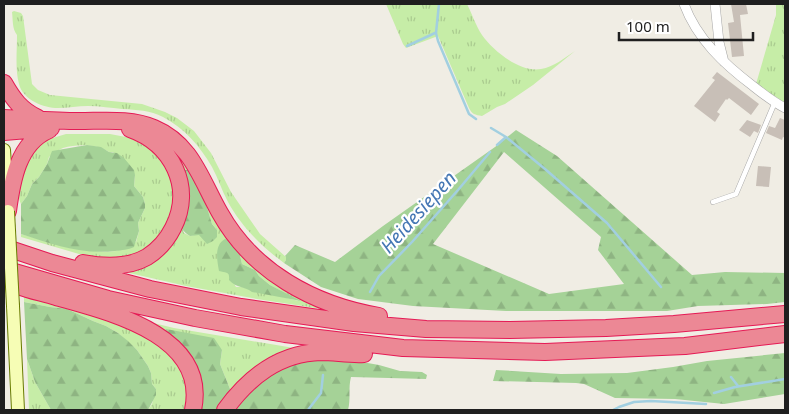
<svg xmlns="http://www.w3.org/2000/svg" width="789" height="414" viewBox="0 0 789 414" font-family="'Noto Sans',sans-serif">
<defs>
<pattern id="grass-tufts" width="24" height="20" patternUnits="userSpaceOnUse" patternTransform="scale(1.25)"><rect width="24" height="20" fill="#c6eda7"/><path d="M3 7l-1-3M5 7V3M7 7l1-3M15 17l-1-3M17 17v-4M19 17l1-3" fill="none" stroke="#aacb8f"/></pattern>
<pattern id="forest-firs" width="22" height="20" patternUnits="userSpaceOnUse" patternTransform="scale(1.25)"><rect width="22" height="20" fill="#a5d297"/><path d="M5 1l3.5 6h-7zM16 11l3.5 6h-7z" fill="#8eb482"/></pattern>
</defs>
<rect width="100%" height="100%" fill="#f0ede4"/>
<!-- grass -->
<path fill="url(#grass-tufts)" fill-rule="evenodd" d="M386,4h81c5,10 9,22 15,31 11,16 39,38 59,34 13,-2 23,-11 34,-18l-42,34 -28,19 -8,3 -15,9c-7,-1 -10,-2 -13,-8l-31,-72 -32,12 -3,-4z
M776,4h9v99l-29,-19 20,-69z
M14,11l7,2 2,3 9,68 6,6 12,5 92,9 23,8 12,6 17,13 17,22 20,39 29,42 26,23v3l-2,3c-22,-16 -43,-37 -56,-61 -6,-11 -10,-24 -16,-35 -12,-21 -28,-39 -49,-50 -13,-7 -26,-7 -41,-8 -11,-1 -22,-3 -34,-3 -10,0 -20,2 -30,2 -14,0 -35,-8 -39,-24 -4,-14 -2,-34 -2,-49 -5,-6 -4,-15 -5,-23z
M66,134h44l21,4 50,15 42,72 112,86 -78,-12 -71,-13 -70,-16 -15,-12 -22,-4 -58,-17v-3l49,14 35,4 11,-1 20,-9 3,-11 -1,-8 7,-15v-4l-2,-7 -9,-11 1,-11 -22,-23h-4c-13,-8 -31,-8 -46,-4 -5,2 -10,6 -14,9l-2,7 -8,13 -7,7 -5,12 -6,8c-8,-15 6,-41 11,-56l14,-8zM197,184l9,20 6,20 5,6 -27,6 -6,-3 -2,-5zM231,242l1,4 7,5 3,13 13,6 4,6 11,9 29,16 -57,-14h-6l-8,-14z
M24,296l58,15 46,16 33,19 20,22 7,21 -2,21h-38l4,-6 4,-15 -4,-5 -1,-11 -3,-7 -11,-16 -19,-17 -12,-7 -13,-5 -26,-12 -17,-2 -26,-5z
M133,318l41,10 132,22 -74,44 -12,-30 2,-14 -60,-16z
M27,359l8,23 16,28h-22z"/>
<!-- forest -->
<path fill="url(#forest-firs)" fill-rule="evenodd" d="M516,130l41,26 135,119 33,-3 60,1v29l-18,2 -69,2 -31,5h-161l-93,-5 -55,-7 -37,-12 -37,-24 2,-3v-3l-1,-1 10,-11 40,17 48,-36 112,-79zM504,152l97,85 -3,13 26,34 -75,10 -116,-50z
M87,145l14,2 8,5 8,1 7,5 10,12 1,5 -1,11 9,11 2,7v4l-7,15 1,8 -5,16c-6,3 -12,3 -19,4 -33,4 -63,-7 -94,-17v-30l6,-8 5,-12 7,-7 8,-13 5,-13z
M184,170h4l9,14 9,20 6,20 5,6v7l-4,4 -6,3 -8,-9 -9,1c-7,-4 -7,-8 -15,-12z
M225,239l5,1 2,6 7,5 3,13 13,6 4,6 11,9 31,16 -49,-9c-8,-6 -16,-4 -23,-12 1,-9 -3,-7 -10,-9 -2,-11 -5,-26 6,-32z
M24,302l26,5 17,2 26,12 13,5 12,7 10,8 9,9 11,16 3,7 1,11 4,5v6l-8,15h-97l-16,-28 -8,-23z
M166,329l48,9 8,12 -2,14 12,30 -11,16h-24l1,-16 -36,-60z
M785,353v41l-61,10 -49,-5 -60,-1 -31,-14 -8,-1 -83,-2 3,-11 65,4 66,-1 46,-6 34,-6z
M317,360l45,2 17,3 21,6 22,1 5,3 -1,4 -75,-2c-3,11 0,22 -3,33h-116l22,-25 39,-22z"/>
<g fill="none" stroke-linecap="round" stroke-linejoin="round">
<!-- stream -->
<path stroke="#a2cfe0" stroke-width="2.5" d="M439,4l-3,29 2,8 31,73 7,5
M407,46l28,-13
M491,128l15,9 39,32 62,54 54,64
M497,145l9,-8
M370,292l9,-16 33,-34 46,-52 32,-38
M731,377l7,9
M714,393l21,-6 50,-8
M308,410l13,-17 2,-18
M613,410l6,-3 15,-5 17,-1 55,3"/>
</g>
<!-- building -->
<path fill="#c8bfb7" d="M731,4h15l2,10 -8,1 4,41 -12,1 -4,-34 6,-1z
M717,72l42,32 -8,11 -22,-17 -2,2 -1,-1 -9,13 3,2 -5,8 -21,-16 21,-26 -3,-2z
M780,118l5,2v18l-2,-1 -1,3 -16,-7 3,-7 6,2z
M747,120l14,5 -3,8 -4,-2 -4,6 -11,-7z
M758,166l13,1 -2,20 -13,-1z"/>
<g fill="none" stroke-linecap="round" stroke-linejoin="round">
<!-- service casing -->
<g stroke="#a6a6a6" stroke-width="5.5">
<path id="service" d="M713,202l23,-8 39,-92"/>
</g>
<!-- minor casing -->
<g stroke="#a6a6a6" stroke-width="10">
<path id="minor" d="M684,4c13,35 40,60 69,82 10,8 20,16 32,22
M715,4l4,38 5,20"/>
</g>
<!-- secondary casing -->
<g stroke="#687b00" stroke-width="14">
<path id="secondary" d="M4,150l3,45
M13,306l5,104"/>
</g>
<!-- motorway casing -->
<g stroke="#e51a55" stroke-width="18">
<path id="motorway" d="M4,83c9,16 17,27 34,35
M4,118c25,1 50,3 75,3 25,0 52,-3 75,7 38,16 47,52 66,85 33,59 94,92 159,103
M4,132l47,-4
M8,211c4,-30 10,-68 41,-81
M4,247l48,16 98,26 91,18 113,16 72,6 84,1 96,-2 68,-4 111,-10
M83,263c21,4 45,5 64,-6 11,-7 20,-17 26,-29 21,-41 -1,-84 -43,-99
M4,269l104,30 87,19 90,16 118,14 142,4 140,-6 100,-12
M4,275c5,3 10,8 15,11 11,5 25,7 37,11 53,15 153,38 137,113
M225,410c24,-33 54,-57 96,-58 14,0 29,3 43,2"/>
</g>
<!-- service -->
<use href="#service" stroke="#fff" stroke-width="4.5"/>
<!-- minor -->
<use href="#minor" stroke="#fff" stroke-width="9"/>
<!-- secondary -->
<use href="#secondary" stroke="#f6fdb5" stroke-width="12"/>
<!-- motorway -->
<use href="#motorway" stroke="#ec8895" stroke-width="16"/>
<!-- secondary-bridge casing -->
<g stroke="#687b00" stroke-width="14" stroke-linecap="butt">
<path id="secondary-bridge" d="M8,211l5,95"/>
</g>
<!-- secondary-bridge -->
<use href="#secondary-bridge" stroke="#f6fdb5" stroke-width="12"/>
</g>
<g text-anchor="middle" stroke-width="4.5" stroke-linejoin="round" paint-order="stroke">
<!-- water labels -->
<g font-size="19" font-style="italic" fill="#4577b4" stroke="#fff">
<text transform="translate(418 212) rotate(-48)" y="7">Heidesiepen</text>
</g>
</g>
<!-- border -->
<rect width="789" height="414" fill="none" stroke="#1f1f1f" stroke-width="10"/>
<!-- scale -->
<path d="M619 32v8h134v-8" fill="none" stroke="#1f1f1f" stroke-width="2.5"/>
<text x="626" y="32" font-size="15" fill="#1f1f1f" stroke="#ffffff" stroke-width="4" paint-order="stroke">100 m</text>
</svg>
